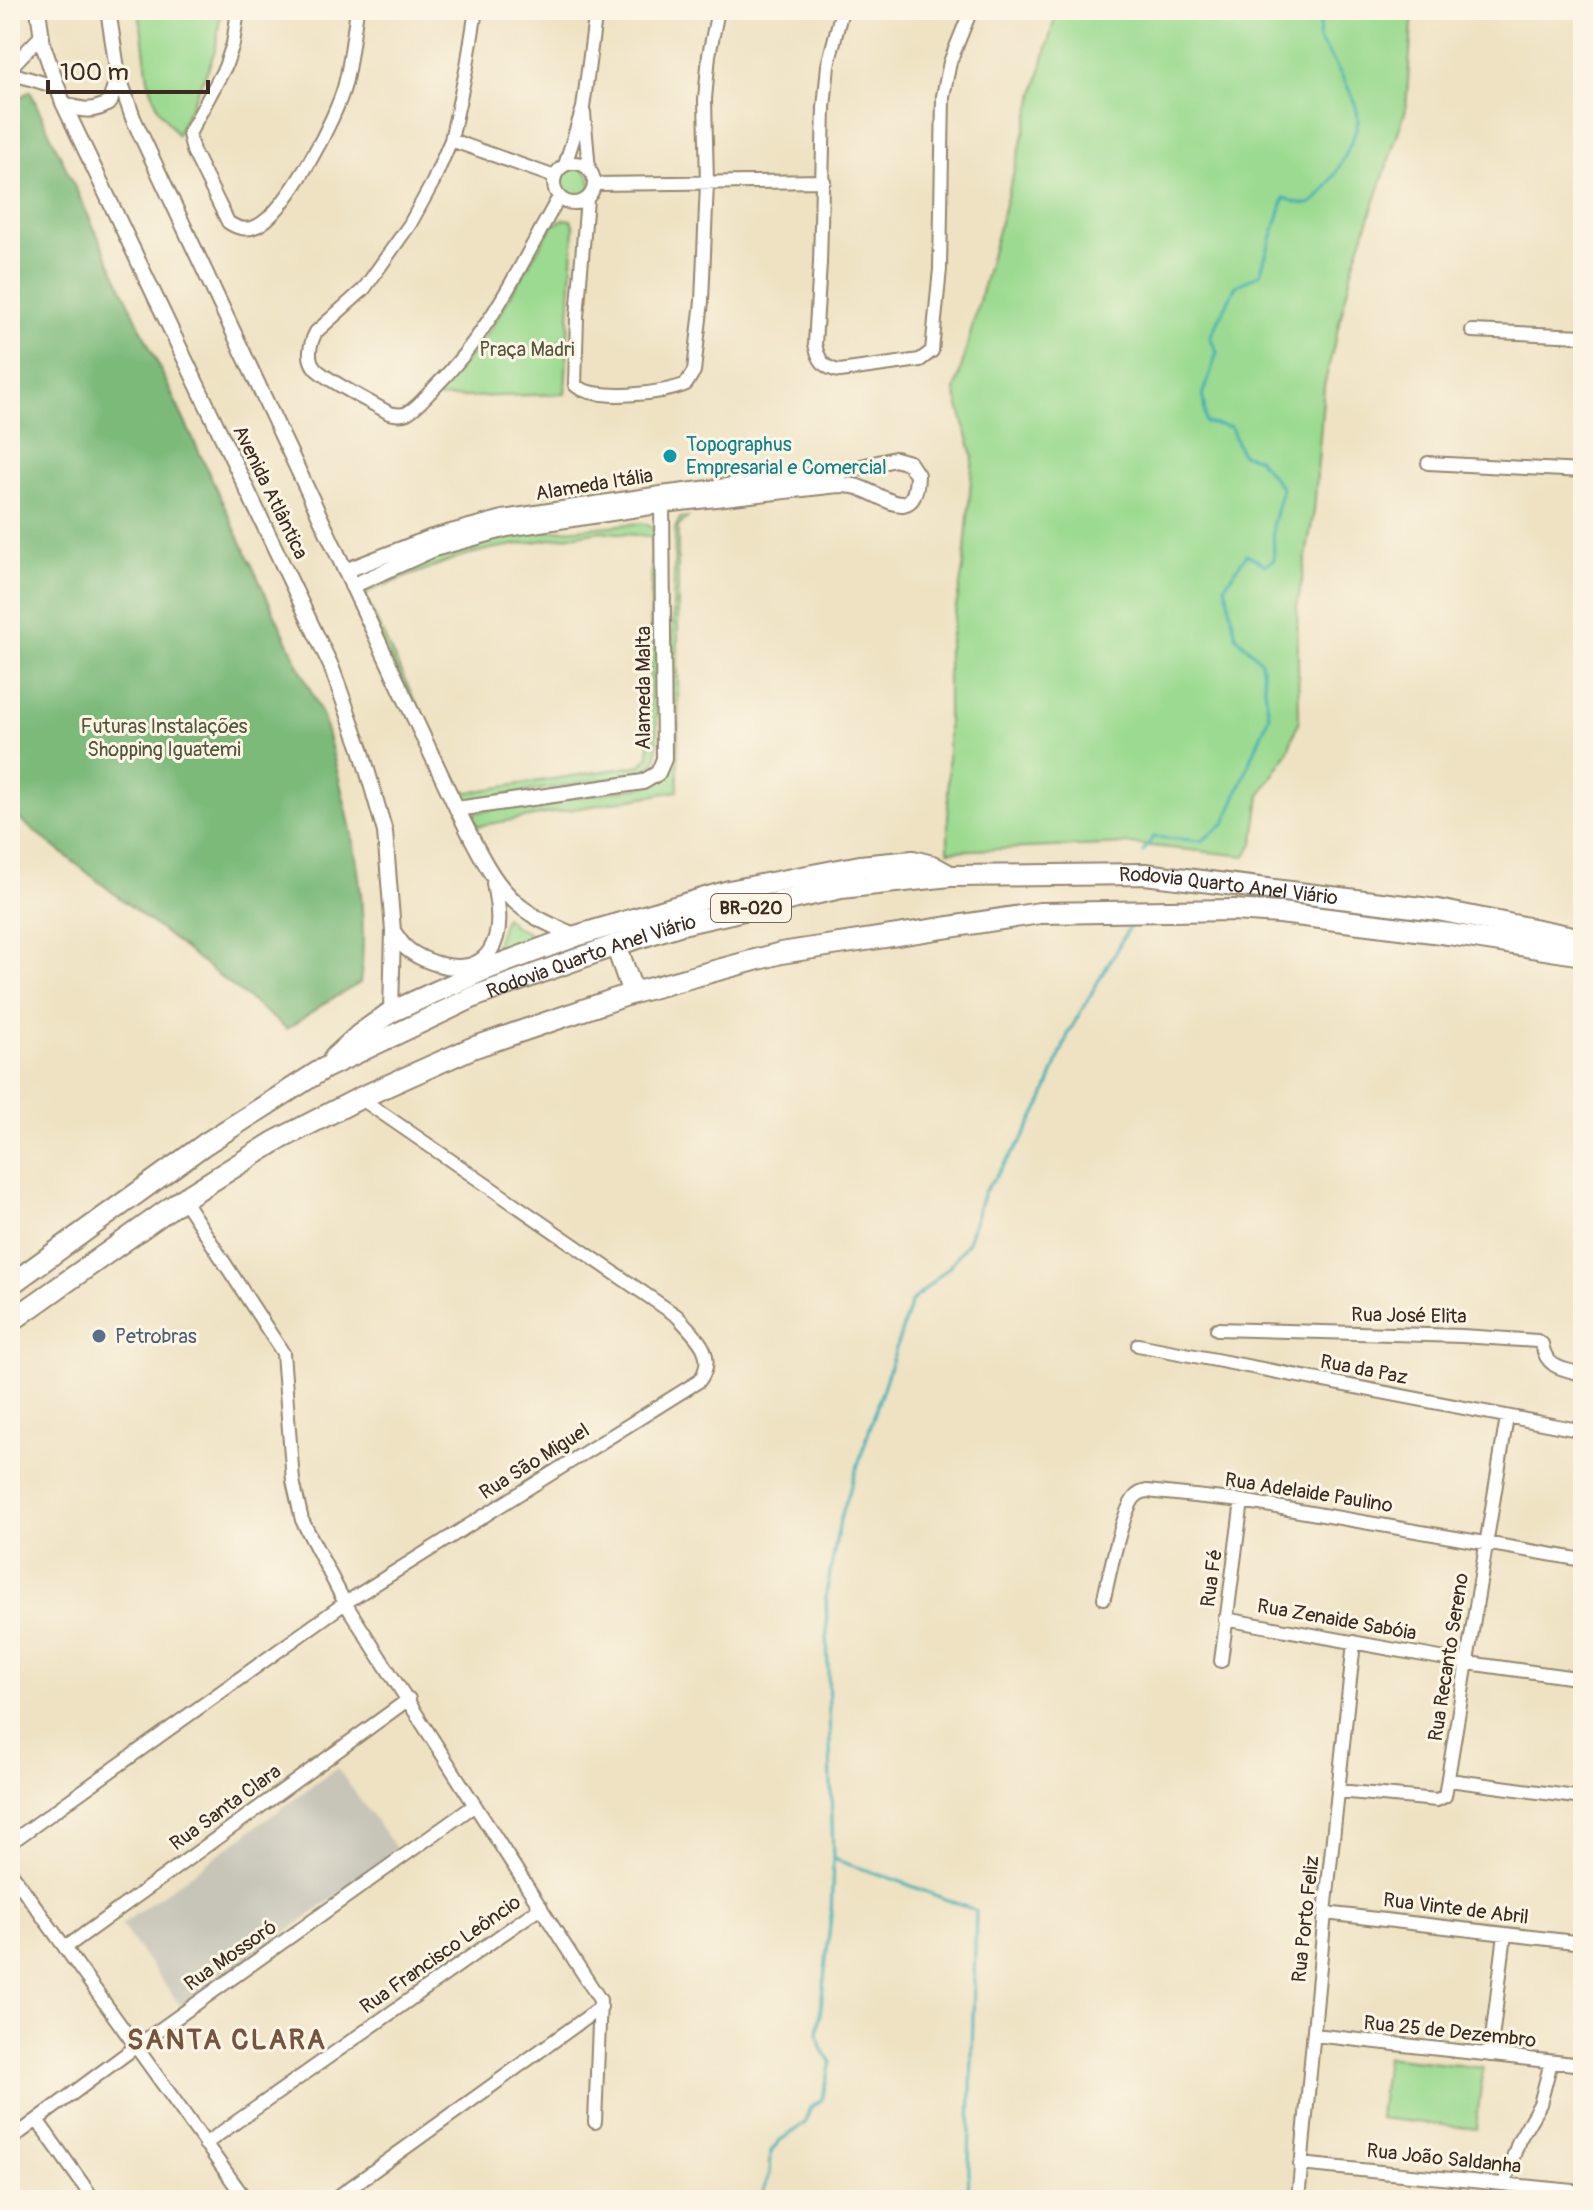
<svg xmlns="http://www.w3.org/2000/svg" width="1593" height="2210" viewBox="0 0 1593 2210" font-family="Pangolin,sans-serif">
<rect width="100%" height="100%" fill="#fcf5e5"/>
<filter id="ink" filterUnits="userSpaceOnUse"><feTurbulence type="fractalNoise" baseFrequency=".0125" numOctaves="2"/><feDisplacementMap in="SourceGraphic" scale="16" xChannelSelector="R" yChannelSelector="G"/><feConvolveMatrix kernelMatrix="1 2 1 2 8 2 1 2 1" color-interpolation-filters="sRGB"/></filter>
<filter id="wash" filterUnits="userSpaceOnUse"><feTurbulence type="fractalNoise" baseFrequency=".006" numOctaves="4" result="noise"/><feDisplacementMap in="SourceGraphic" scale="32" xChannelSelector="R" yChannelSelector="G"/><feGaussianBlur stdDeviation="1.8" result="paint"/><feColorMatrix in="noise" values="0 0 0 0 0 0 0 0 0 0 0 0 0 0 0 0 0 1.4 0 .05"/><feComposite in="paint" operator="in"/></filter>
<g filter="url(#wash)">
<rect width="100%" height="100%" fill="#eee2c2"/>
<!-- industrial -->
<path fill="#c6c5b8" d="M337,1768l61,83 -216,157 -61,-83z"/>
<!-- green -->
<path fill="#9bda90" stroke="#6b8257" stroke-width="2" fill-rule="evenodd" d="M139,10h82l-5,37 -8,22 -31,66 -19,-27 -10,-29z
M1057,10h356l-7,99 -53,157 -29,120 -10,125 -17,96 2,113 -12,33 -27,42 -6,46 -8,15 -115,-12 -183,7v-199l16,-89 9,-107 -18,-65z
M557 184a17 17 0 1 1 34 0a17 17 0 1 1-34 0Z
M564,219l7,1 3,7 -9,167 -128,4 54,-70 57,-96 5,-7z
M688,517l-10,10v264l-200,35 -5,-10 4,-4 167,-25c17,-5 23,-9 26,-26l5,-233 5,-10z
M642,523l8,3 6,8 1,224 -4,7 -12,9 -168,26 -14,-3 -103,-207 60,-29 70,-24zM601,531l51,6 -3,219 -8,9 -171,27 -13,-3 -89,-186 -2,-6 3,-6 90,-34 31,-8z
M505,917l9,9 21,10 -42,17z
M1386,2057l97,11 -7,61 -97,-11z"/>
<!-- forest -->
<path fill="#7cba7a" stroke="#5c724c" stroke-width="2" d="M30,91l293,626c23,87 49,176 37,266l-32,18 -41,28 -277,-217v-708z"/>
<g fill="none" stroke-linecap="round" stroke-linejoin="round">
<!-- stream -->
<path stroke="#3caeb4" stroke-width="3" d="M1143,852l10,-15 49,4 23,-18 44,-107 -8,-55 -25,-25 -11,-51 22,-31 18,11 9,-5 -1,-37 9,-35 -25,-30 -16,-4 -10,-27 -25,-4 -3,-27 14,-44 -7,-15 26,-51 24,-12 24,-76c7,2 17,7 24,6 17,-3 50,-68 50,-85 0,-21 -27,-62 -39,-79l2,-30
M833,1859l63,21 80,31 -8,289
M760,2200l10,-27 1,-21 8,-11 26,-18 5,-15 12,-9 9,-37 -10,-14 -3,-15 13,-117 2,-57 -7,-265 14,-74 71,-218 38,-35 19,-25 16,-50 38,-52 21,-40 26,-68 64,-111"/>
</g>
</g>
<g filter="url(#ink)">
<g fill="none" stroke-linecap="round" stroke-linejoin="round">
<!-- minor casing -->
<g stroke="#948670" stroke-width="16">
<path id="minor" d="M238,10l-5,34 -8,23 -36,67 4,17 35,71c8,6 19,9 29,4 30,-14 80,-109 88,-142 6,-24 8,-50 12,-74
M476,10l-9,56 -16,74 -18,42 -23,42 -46,65 -48,43c-6,11 -10,27 0,37 12,12 56,34 73,44 6,1 12,3 18,0 10,-5 19,-17 27,-25 56,-55 87,-124 125,-191
M842,10l-14,55 -4,43 -4,155 -5,81c3,15 9,25 25,27l80,-11 12,-9 8,-82 3,-173 7,-34 21,-52
M10,68l32,-33
M10,73l47,14
M584,113l5,57
M451,140l104,37
M554 183a20 20 0 1 1 40 0a20 20 0 1 1-40 0Z
M565,165l18,-57 13,-98
M594,184l230,-3
M587,199l-10,118 -2,68c18,17 90,9 111,-1l8,-13 8,-70 5,-118 -2,-84 4,-44 9,-45
M1472,331l111,5
M1428,463l155,8
M183,1199l100,154 10,128 9,39 43,83 255,397 -5,122
M1217,1329l245,7 75,5 5,3c4,24 20,25 41,30
M1138,1345l445,86
M1104,1598c5,-21 18,-89 32,-102 4,-4 6,-4 11,-5l95,10 341,59
M1225,1619l243,44 115,16
M1221,1661l21,-160
M1449,1780l134,18
M1338,1791l99,9 8,-4 62,-379
M10,1843l335,-240 354,-222c20,-26 -4,-45 -22,-65l-317,-218
M10,1871l236,329
M1325,1913l258,30
M65,1948l344,-249
M1314,2035l269,30
M1490,2055l15,-121
M37,2120l57,80
M10,2140l124,-92 341,-243
M205,2144l336,-237
M1300,2164l283,28
M1504,2184l15,-44 21,-36 11,-42
M333,2200l268,-193
M1298,2200l27,-287 29,-271"/>
</g>
<!-- tertiary casing -->
<g stroke="#948670" stroke-width="18">
<path id="tertiary" d="M38,10l5,35 20,58 268,563 30,83 24,83 8,99 -2,81
M108,10l10,65 15,43 324,691c20,38 36,81 74,105 13,9 30,15 45,22
M63,103c17,8 31,10 47,-1l8,-27
M345,571l87,-34 71,-19 158,-24 179,-22 55,-13 14,4 8,12c-1,49 -31,23 -54,14 -8,-4 -16,-4 -25,-4l-174,20 -157,24 -73,20 -82,37
M457,809l186,-27 15,-9 6,-14 -2,-261
M393,931c4,5 7,11 12,16 20,18 67,32 85,4 13,-20 8,-46 4,-68"/>
</g>
<!-- trunk casing -->
<g stroke="#948670" stroke-width="24">
<g id="trunk">
<path d="M616,945l17,48"/>
<path d="M334,1058l25,-23 32,-23 93,-42 92,-34 153,-45 131,-25 53,-5 19,5 18,10"/>
<path id="s1" d="M10,1285l195,-141 118,-75 153,-73 140,-51 66,-21 159,-36 109,-12 195,-2 293,36 145,29"/>
<path d="M10,1322l173,-123 91,-57 86,-44 112,-50 161,-55 148,-40 259,-40 193,-3 47,3 169,21 134,21"/>
</g>
</g>
<!-- minor -->
<use href="#minor" stroke="#fff" stroke-width="12"/>
<!-- tertiary -->
<use href="#tertiary" stroke="#fff" stroke-width="14"/>
<!-- trunk -->
<use href="#trunk" stroke="#fff" stroke-width="20"/>
</g>
</g>
<!-- markers -->
<circle fill="#0f9aa8" stroke="#fcf5e5" stroke-width="3" cx="670" cy="456" r="8"/>
<circle fill="#5c6f8a" stroke="#fcf5e5" stroke-width="3" cx="99" cy="1336" r="8"/>
<g text-anchor="middle" stroke-width="6" stroke-linejoin="round" paint-order="stroke">
<!-- shield labels -->
<rect fill="#fcf5e5" stroke="#75675a" stroke-width="2" x="711" y="894" width="80" height="28" rx="6"/>
<g font-size="18" font-weight="bold" fill="#3b2a1e">
<text x="751" y="914">BR-020</text>
</g>
<!-- park labels -->
<g font-size="20" fill="#53563a" stroke="#fcf5e5">
<text x="527" y="356">Praça Madri</text>
<text x="164" y="733">Futuras Instalações<tspan x="164" dy="23">Shopping Iguatemi</tspan></text>
</g>
<!-- culture labels -->
<g font-size="20" fill="#0d838f" stroke="#fcf5e5" text-anchor="start">
<text x="686" y="451">Topographus<tspan x="686" dy="23">Empresarial e Comercial</tspan></text>
</g>
<!-- street labels -->
<g font-size="20" fill="#3b2a1e" stroke="#fcf5e5">
<text transform="translate(594 484) rotate(-9)" y="7">Alameda Itália</text>
<text transform="translate(271 492) rotate(64)" y="7">Avenida Atlântica</text>
<text transform="translate(643 688) rotate(-90)" y="7">Alameda Malta</text>
<text dy="7" stroke="none"><textPath href="#s1" startOffset="1320">Rodovia Quarto Anel Viário</textPath></text>
<text dy="7" stroke="none"><textPath href="#s1" startOffset="672">Rodovia Quarto Anel Viário</textPath></text>
<text transform="translate(1409 1315) rotate(1)" y="7">Rua José Elita</text>
<text transform="translate(1364 1369) rotate(11)" y="7">Rua da Paz</text>
<text transform="translate(534 1461) rotate(-32)" y="7">Rua São Miguel</text>
<text transform="translate(1309 1492) rotate(9)" y="7">Rua Adelaide Paulino</text>
<text transform="translate(1211 1578) rotate(-82)" y="7">Rua Fé</text>
<text transform="translate(1337 1619) rotate(10)" y="7">Rua Zenaide Sabóia</text>
<text transform="translate(1448 1657) rotate(-81)" y="7">Rua Recanto Sereno</text>
<text transform="translate(225 1807) rotate(-36)" y="7">Rua Santa Clara</text>
<text transform="translate(1456 1908) rotate(7)" y="7">Rua Vinte de Abril</text>
<text transform="translate(1305 1919) rotate(-84)" y="7">Rua Porto Feliz</text>
<text transform="translate(440 1954) rotate(-35)" y="7">Rua Francisco Leôncio</text>
<text transform="translate(230 1955) rotate(-35)" y="7">Rua Mossoró</text>
<text transform="translate(1450 2031) rotate(6)" y="7">Rua 25 de Dezembro</text>
<text transform="translate(1444 2158) rotate(6)" y="7">Rua João Saldanha</text>
</g>
<!-- service labels -->
<g font-size="20" fill="#4e5e75" stroke="#fcf5e5" text-anchor="start">
<text x="115" y="1343">Petrobras</text>
</g>
<!-- district labels -->
<g font-size="28" font-weight="bold" letter-spacing="2" fill="#745540" stroke="#fcf5e5">
<text x="227" y="2049">SANTA CLARA</text>
</g>
</g>
<!-- margin -->
<rect width="1593" height="2210" fill="none" stroke="#fcf5e5" stroke-width="40"/>
<!-- scale -->
<path d="M48 80v12h160v-12" fill="none" stroke="#3b2a1e" stroke-width="4"/>
<text x="60" y="80" font-size="24" fill="#3b2a1e" stroke="#fcf5e5" stroke-width="6" paint-order="stroke">100 m</text>
</svg>
